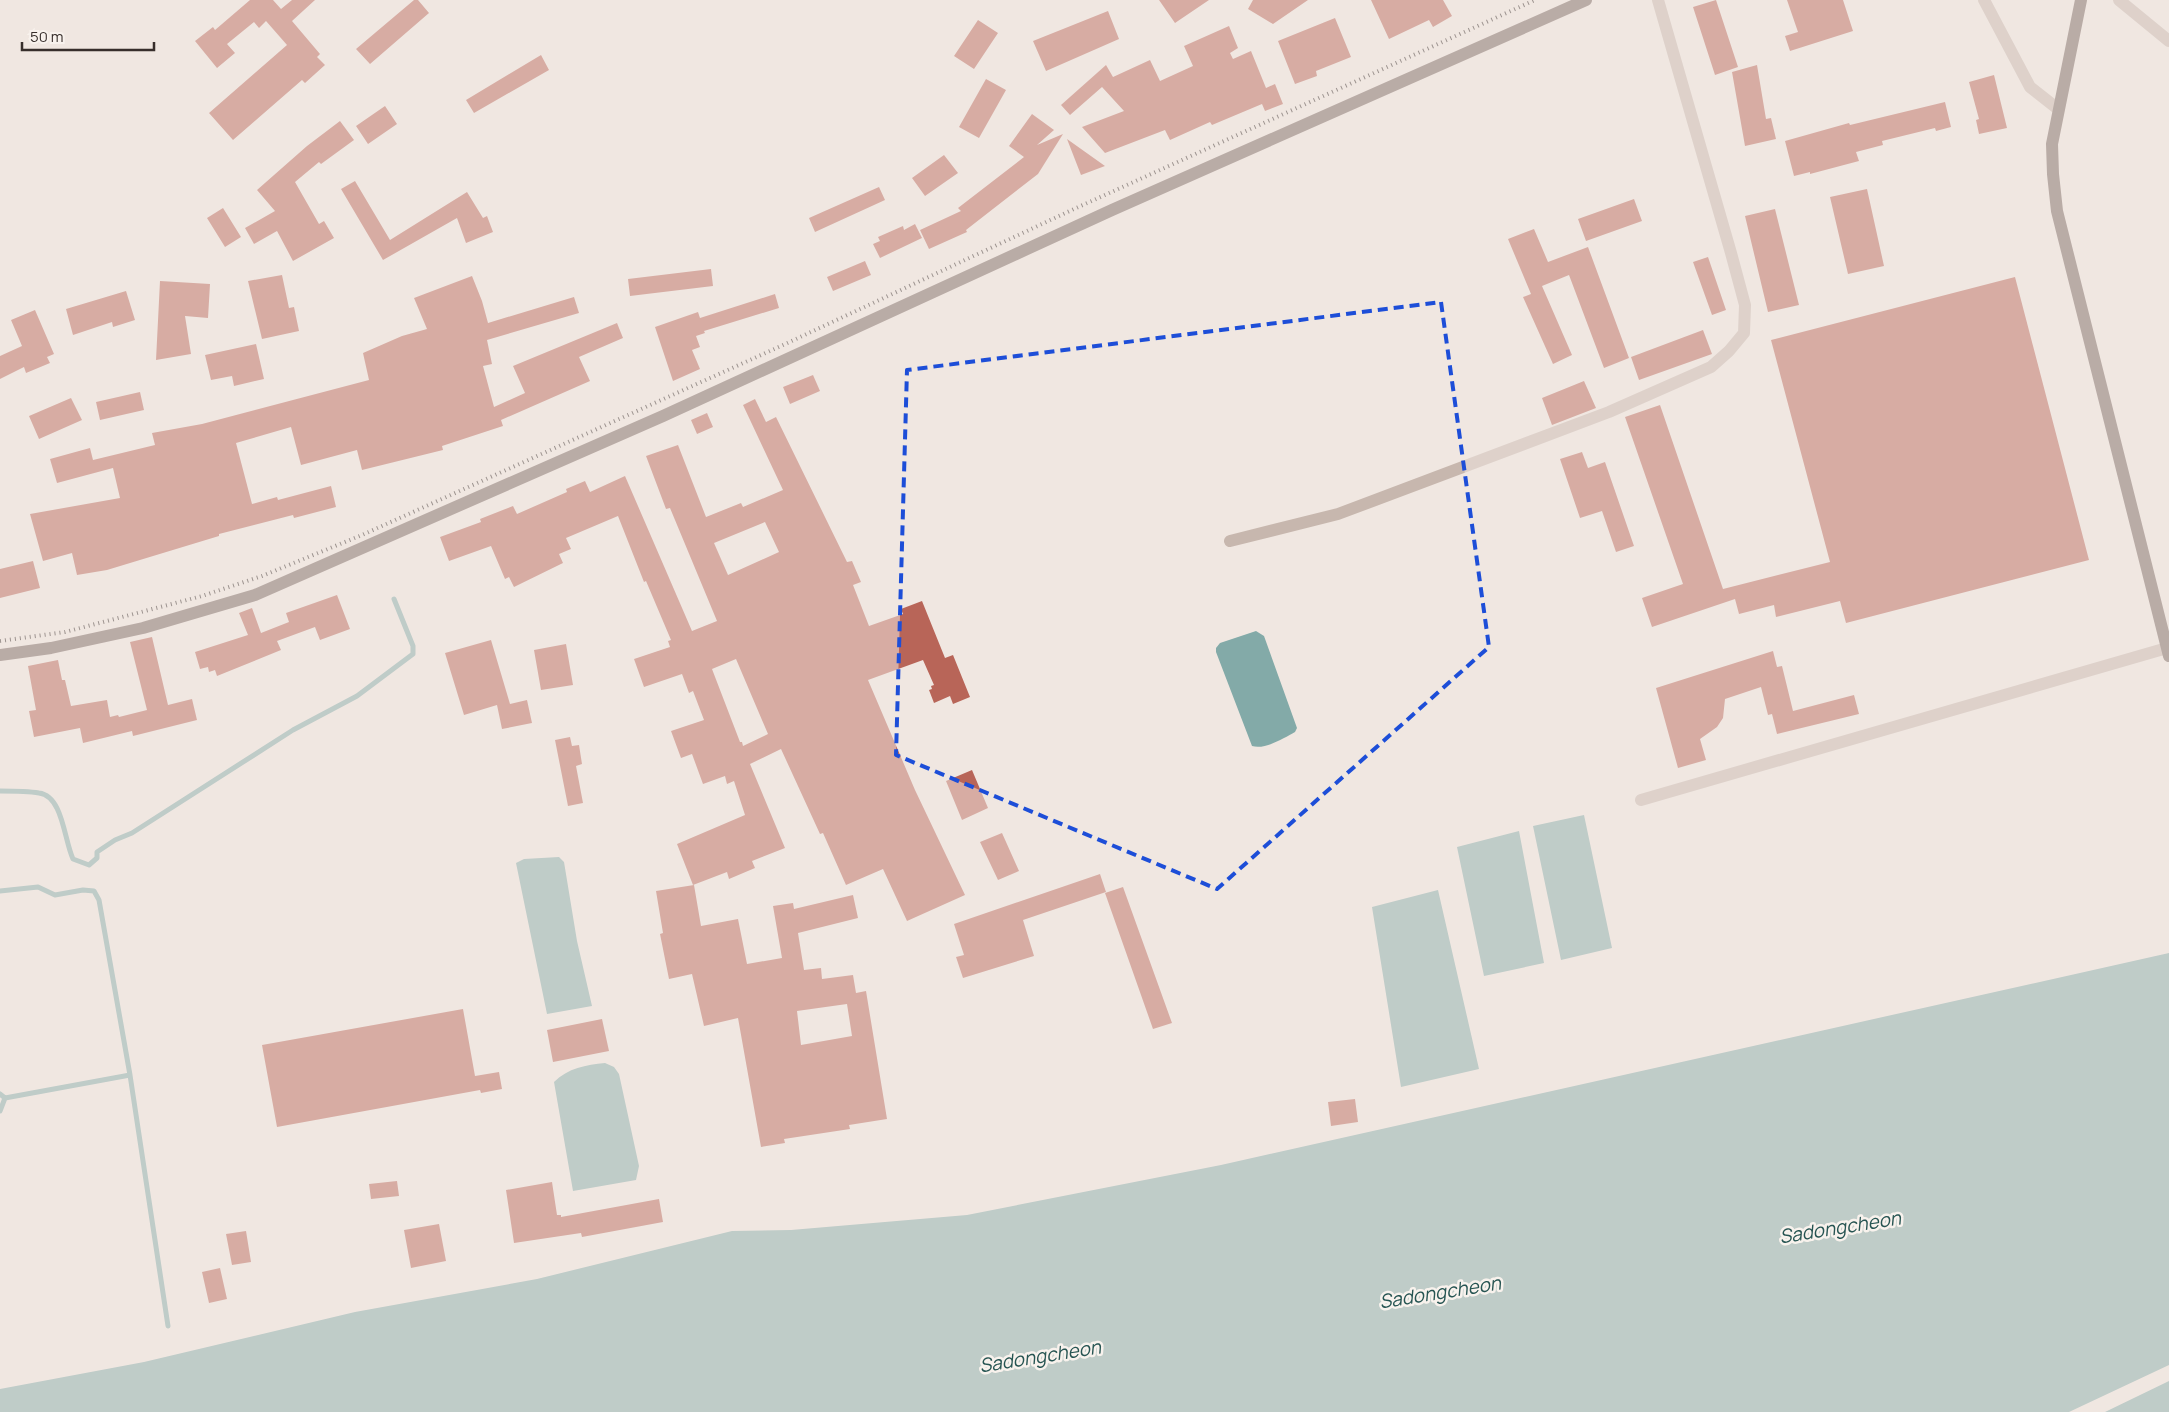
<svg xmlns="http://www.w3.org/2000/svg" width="2169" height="1412" viewBox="0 0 2169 1412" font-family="Manrope,sans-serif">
<rect width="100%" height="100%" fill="#f0e7e1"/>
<!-- water -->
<path fill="#83aaa8" d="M1256,631l8,5 33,92 -2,4c-11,6 -30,18 -43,14l-36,-94v-4l4,-5z
M1584,815l28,133 -51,12 -28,-134z
M1519,831l25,132 -60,13 -27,-129z
M559,857l5,5 13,79 15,65 -45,8 -31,-151 8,-4z
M1438,890l41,179 -78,18 -29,-180z
M2169,953v412l-100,47h-2069v-23l144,-27 211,-50 182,-33 195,-48 59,-1 176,-15 254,-50z
M605,1063l9,4 5,7 20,92 -3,14 -63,11 -19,-109c14,-14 32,-17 51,-19z
M2169,1381v31h-64z"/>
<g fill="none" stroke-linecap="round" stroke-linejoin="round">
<!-- stream -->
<path stroke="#83aaa8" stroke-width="5" d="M0,791c13,0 27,0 39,2 24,3 25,47 34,66l16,6 8,-7v-6l18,-12 17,-7 161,-103 64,-34 56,-42v-8l-19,-47
M0,891l38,-4 17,8 28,-5 11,1 5,9 31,175 38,251
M0,1094l5,4 125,-23
M0,1111l5,-13"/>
</g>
<!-- building -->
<path fill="#b86558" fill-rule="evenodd" d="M250,0h23l8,9 11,-9h23l-23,21 28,33 -3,3 8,8 -20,18 -3,-3 -69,60 -24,-27 78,-68 -21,-24 -7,7 -5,-6 -27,22 8,9 -18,15 -22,-27 18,-14 2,3z
M414,0h4l11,13 -59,51 -14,-15z
M1159,0h50l-34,23z
M1253,0h55l-35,24 -25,-15z
M1371,0h72l9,16 -19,11 -4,-7 -40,19z
M1716,0l22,67 -23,8 -22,-68z
M1787,0h56l10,31 -63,20 -5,-15 13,-4z
M1108,11l11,28 -73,32 -13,-30z
M1335,18l16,39 -35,14 1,5 -22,8 -17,-43z
M978,20l20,13 -24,36 -20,-13z
M1229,26l9,22 -8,5 3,6 18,-8 15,37 9,-4 8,20 -18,7 -3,-7 -50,21 -2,-3 -40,18 -5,-10 -60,23 -23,-26 42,-16 -22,-24 -32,28 -9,-10 45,-40 7,12 37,-17 10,21 33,-15 -9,-20z
M541,55l8,15 -75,43 -8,-13z
M1757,65l9,54 5,-1 5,21 -31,7 -13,-74z
M1994,75l13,53 -28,6 -3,-14 3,-1 -10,-37z
M986,79l20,11 -27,48 -20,-11z
M1945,102l6,25 -15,4 -1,-3 -53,13 1,4 -27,7 3,9 -49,13v-2l-16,4 -9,-35 64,-18 1,2z
M385,106l12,18 -29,20 -12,-18z
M1032,114l22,16 -17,15 26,-11 -25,40 -72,56 1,2 -38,17 -9,-19 41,-19 -3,-3 66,-51 -15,-11z
M340,121l14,19 -33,24 -2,-2 -24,20 24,42 5,-3 10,17 -41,23 -16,-30 -23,13 -9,-16 30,-17 -18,-21 50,-44z
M1067,139l38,27 -24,9z
M944,155l14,18 -33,23 -13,-18z
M355,181l35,59 77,-48 16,26 4,-2 6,16 -27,11 -9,-25 -74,42 -42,-71z
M879,187l6,13 -70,32 -6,-14z
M1867,189l17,77 -36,8 -18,-77z
M1634,199l8,22 -56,20 -8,-22z
M223,208l18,29 -16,10 -18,-29z
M1775,209l24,96 -31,7 -23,-96z
M915,224l7,14 -42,20 -7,-14 7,-3 -2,-4 25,-11 1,4z
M1534,229l14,33 40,-15 41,111 -25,10 -35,-93 -27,11 30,69 -19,9 -30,-67 8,-3 -23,-55z
M1708,257l18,53 -14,5 -19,-53z
M865,261l6,14 -38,16 -6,-14z
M711,269l2,17 -83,10 -2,-17z
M282,275l7,33 5,-1 5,24 -37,8 -14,-58z
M472,276l10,25 6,22 86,-26 5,16 -92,27 5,24 -9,2 11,41 31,-14 -12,-27 104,-43 6,15 -44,19 11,24 -89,39 2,6 -61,20 1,4 -81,20 -5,-20 -56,15 -10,-38 -55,16 16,61 25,-7 1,3 53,-14 5,21 -42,11 -1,-3 -74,19v2l-112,34 -30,5 -5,-22 -29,8 -13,-47 90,-16 -7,-30 -56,15 -7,-24 40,-11 3,12 62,-15 -3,-12 50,-9 167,-44 -6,-27 39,-17 25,-7 -13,-31z
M2015,277l74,283 -243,63 -6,-22 -64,16 -2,-12 -35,9 -4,-15 -83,28 -10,-29 41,-14 -58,-167 35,-12 63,184 107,-27 -59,-222z
M160,281l50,3 -2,34 -23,-2 6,38 -35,6z
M126,291l9,29 -22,7 -1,-5 -39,13 -7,-26z
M775,294l4,14 -75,23 1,2 -9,3 4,11 -8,3 8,19 -27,12 -18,-54 43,-15 2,6z
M35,310l19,44 -7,3 3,6 -24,10 -2,-6 -24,12v-23l22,-10 -11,-26z
M1703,330l9,24 -73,26 -8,-23z
M256,344l8,35 -30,7 -2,-10 -21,4 -6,-25z
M813,375l7,16 -30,13 -7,-17z
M1584,381l12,27 -44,17 -10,-27z
M140,392l4,18 -44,10 -4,-18z
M71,398l11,22 -43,19 -10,-23z
M755,399l11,23 10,-5 71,145 5,-1 9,21 -8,3 16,41 34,-12 -2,-5 21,-8 23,57 8,-3 17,42 -17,7 -3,-8 -16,7 -5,-13 3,-1 -1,-3 3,-1 -11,-25 -55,20 47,110 50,105 -58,26 -24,-52 -37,16 -23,-52 -3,1 -39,-85 -31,15 35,84 -33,13 3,7 -26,11 -2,-7 -34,13 -16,-41 68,-29 -11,-34 -7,3 -2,-8 -22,8 -11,-30 -11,4 -10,-27 33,-11 -11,-29 -4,2 -7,-19 -38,13 -10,-28 36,-12 -2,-6 3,-1 -25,-59 -2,1 -26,-66 -52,22 5,11 -12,5 4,9 -49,24 -5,-10 -4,2 -14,-33 -42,15 -9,-24 41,-15 -1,-3 33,-13 4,8 50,-22 -1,-3 19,-8 5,11 35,-16 67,155 25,-10 -47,-113 -4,1 -20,-53 32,-11 28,72 35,-14 2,4 40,-17 -40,-85zM765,522l14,30 -51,23 -14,-32zM736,659l32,75 -25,12 -1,-4h-2l-28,-73z
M707,413l6,14 -16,7 -6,-14z
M1582,452l6,16 17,-6 29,84 -18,6 -14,-41 -22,7 -20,-59z
M33,561l7,27 -40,10v-29z
M337,595l13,34 -30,11 -5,-13 -38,14 4,9 -64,26 -2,-6 -6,2 -1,-5 -8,2 -5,-17 53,-17 -9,-22 13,-5 9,25 28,-11 -3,-9z
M152,637l16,68 24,-6 5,21 -64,16 -1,-5 -49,12 -3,-15 -46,9 -5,-26 7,-1 -8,-44 30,-6 4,20h3l6,26 36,-6 3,17 8,-2 1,2 28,-7 -17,-68z
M491,640l19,64 17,-4 5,23 -30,6 -5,-24 -33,10 -19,-62z
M566,644l7,41 -32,5 -7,-40z
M1773,651l4,16 5,-1 11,45 61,-16 5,19 -82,20 -5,-20 -4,1 -7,-28 -36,12 -2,19 -6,9 -17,12 6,21 -28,8 -22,-80z
M570,737l2,9 7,-1 3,19 -6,2 7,37 -15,3 -13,-66z
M972,770l16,38 -26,12 -16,-39z
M1002,833l17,38 -21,9 -18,-38z
M1100,874l6,18 -83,28 11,36 -71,22 -7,-21 8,-2 -10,-31z
M694,885l7,41 37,-7 9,45 35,-6 -9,-52 20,-3 1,6 59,-14 5,23 -60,15 6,37 17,-2 1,11 31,-4 3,18 10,-2 21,128 -38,6 1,4 -66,10 1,4 -24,4 -23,-129 -34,8 -12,-52 -23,5 -9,-45 3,-1 -7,-42zM847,1004l5,32 -51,9 -4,-34z
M1123,887l49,136 -19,6 -48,-136z
M463,1009l12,67 24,-4 3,17 -21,4 -1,-3 -203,37 -15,-82z
M602,1019l7,32 -56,11 -6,-32z
M1355,1099l3,23 -27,4 -3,-24z
M397,1181l2,15 -28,3 -2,-15z
M552,1182l5,33h4v2l98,-18 4,23 -81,15 -1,-4 -67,10 -8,-53z
M439,1224l7,37 -35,7 -7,-38z
M246,1231l5,31 -19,3 -6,-31z
M220,1268l7,31 -18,4 -7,-31z"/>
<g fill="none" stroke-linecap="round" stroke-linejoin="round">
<!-- minor -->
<path stroke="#c7b7ae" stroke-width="12" d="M1984,0l46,87 28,22
M2119,0l50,41
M1230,541l108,-27 271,-102 102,-45 18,-16 15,-18 1,-28 -14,-52 -73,-253
M1641,800l526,-152"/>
<!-- major -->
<path stroke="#77645e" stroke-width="12" d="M2081,0l-29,144 1,30 4,37 112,445
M0,655l51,-7 92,-20 112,-33 408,-179 449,-206 474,-210"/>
<!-- rail -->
<path stroke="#372e2b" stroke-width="4" stroke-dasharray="1 4" stroke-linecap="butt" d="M0,641l65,-9 137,-36 60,-20 100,-41 419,-189 293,-137 461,-209"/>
</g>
<!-- marked area -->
<path d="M0 0H2169V1412H0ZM1441,302l48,345 -272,242 -321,-134 11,-385z" fill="#f0e7e1" fill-opacity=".55" fill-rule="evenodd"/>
<path fill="none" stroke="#1d4ed8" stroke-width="4" stroke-dasharray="10 6" stroke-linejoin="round" d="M1441,302l48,345 -272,242 -321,-134 11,-385z"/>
<g text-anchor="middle" stroke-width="5" stroke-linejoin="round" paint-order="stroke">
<!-- water labels -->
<g font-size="19" font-style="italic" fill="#265452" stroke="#f8f2ed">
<text transform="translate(1840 1227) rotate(-9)" y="7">Sadongcheon</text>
<text transform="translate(1440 1292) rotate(-9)" y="7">Sadongcheon</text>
<text transform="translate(1040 1356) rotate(-9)" y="7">Sadongcheon</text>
</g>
</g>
<!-- scale -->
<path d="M22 42v8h132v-8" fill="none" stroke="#372e2b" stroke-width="2.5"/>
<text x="30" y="42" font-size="15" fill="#372e2b" stroke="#f8f2ed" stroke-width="4" paint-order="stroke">50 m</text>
</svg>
